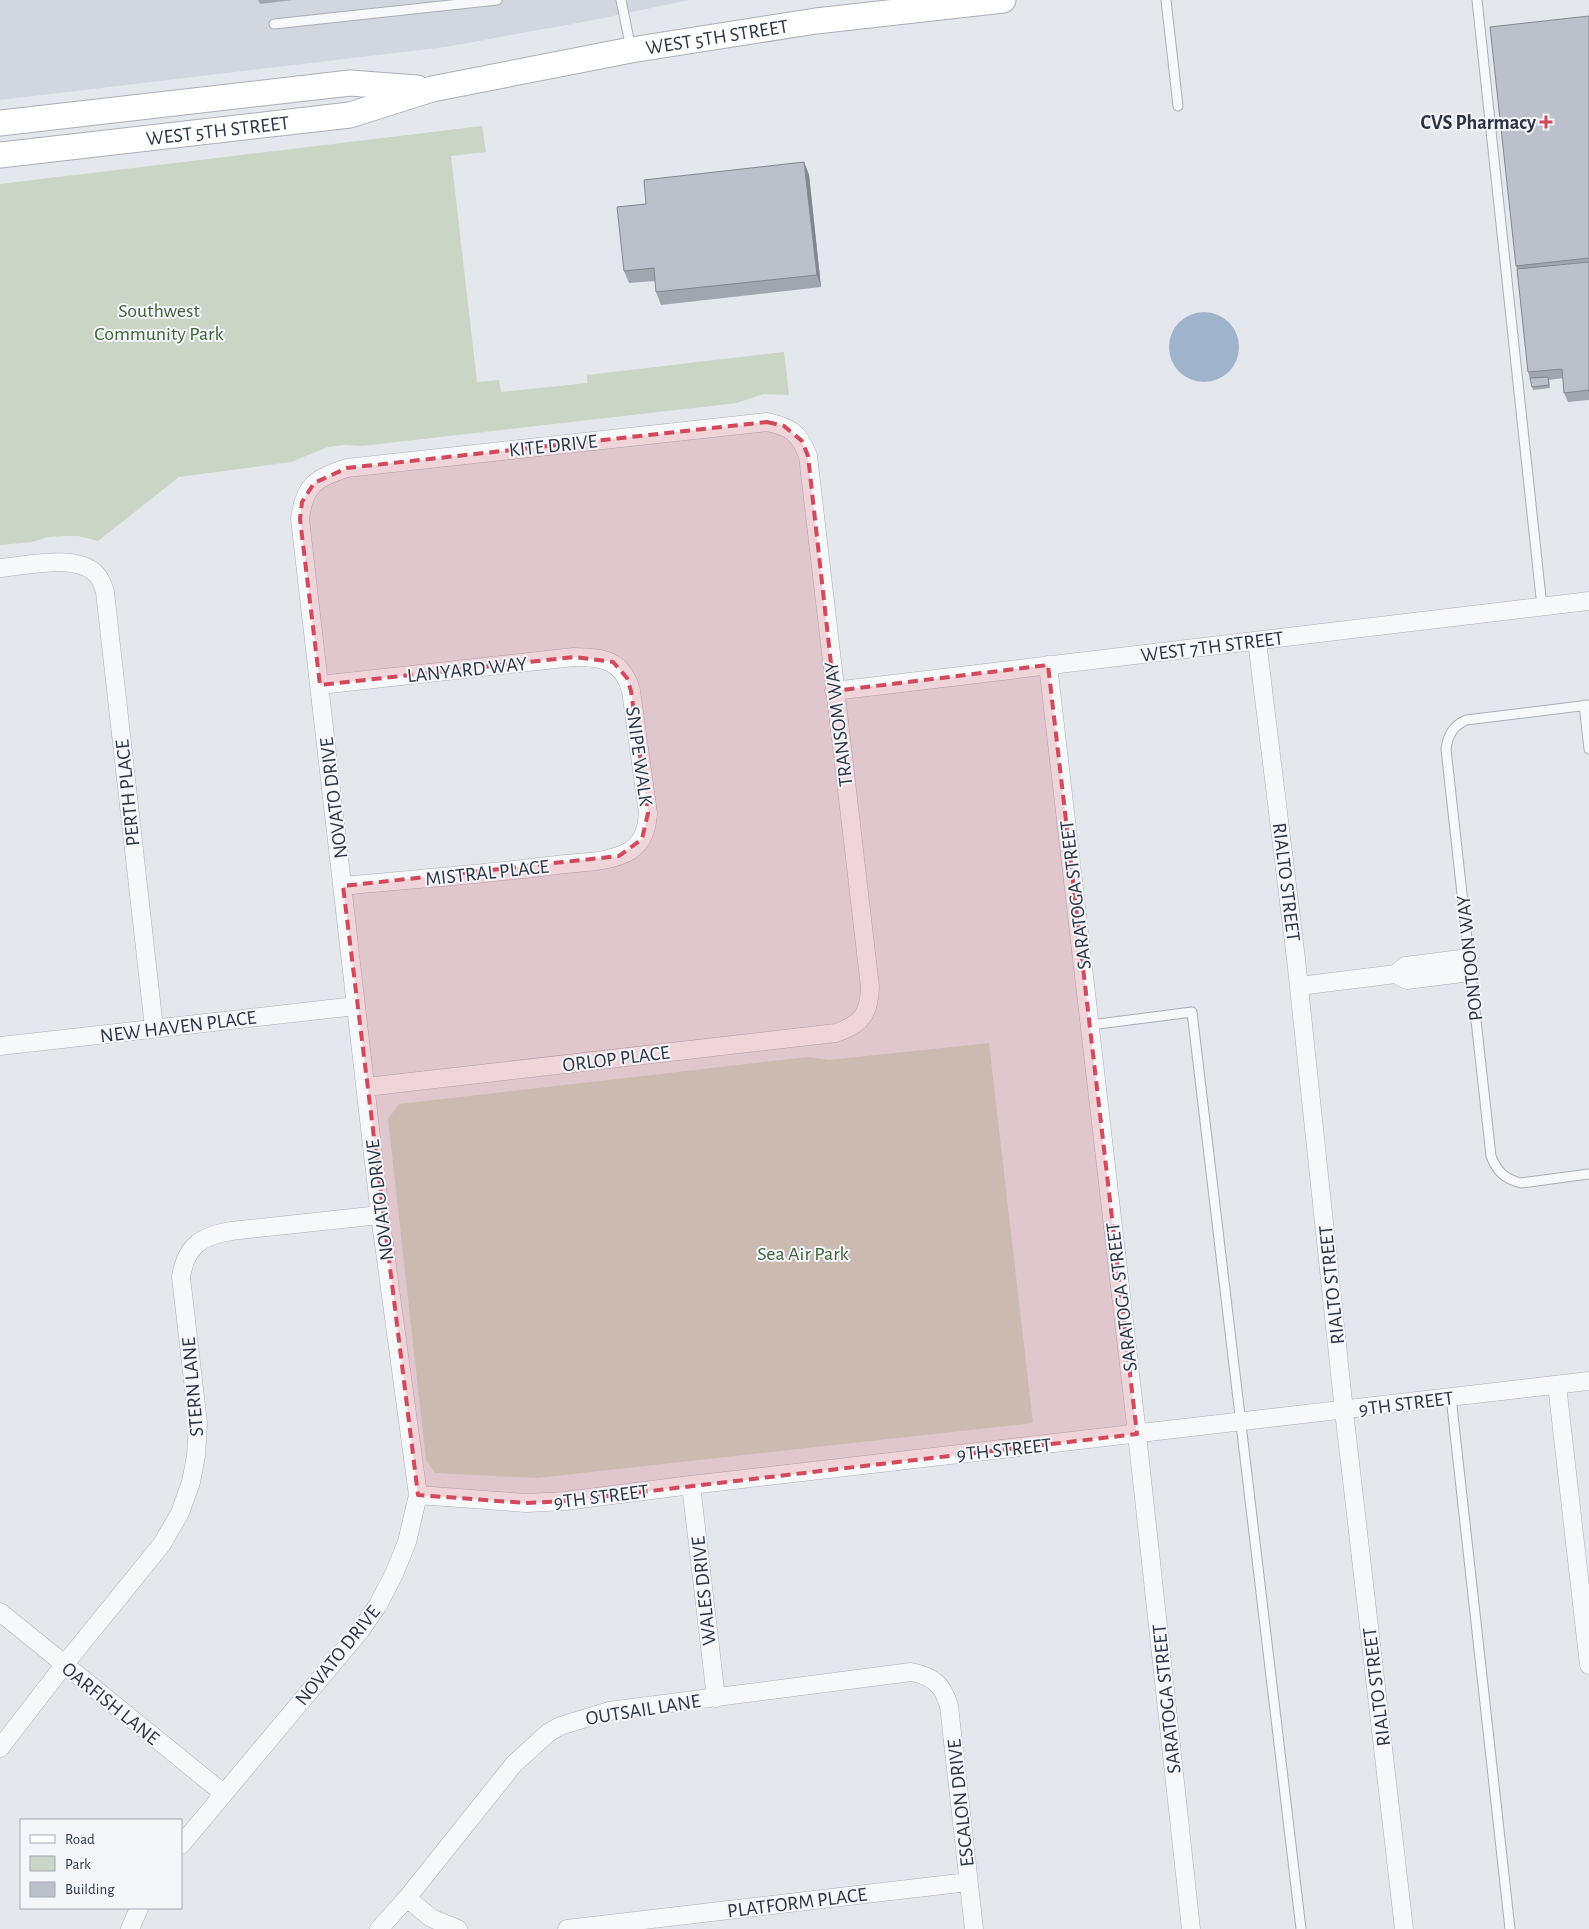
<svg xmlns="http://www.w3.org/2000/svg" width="1589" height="1929" viewBox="0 0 1589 1929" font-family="'Alegreya Sans',sans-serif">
<rect width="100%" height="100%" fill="#e4e7ec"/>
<!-- built -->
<path fill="#d2d6de" d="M0,0h689l-95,20 -149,27 -445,53z"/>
<!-- green -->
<path fill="#c9d6c5" d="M482,126l4,26 -35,4 26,226 22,-2 2,12 86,-9v-8l197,-23 5,43 -26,-1 -26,9 -375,43 -18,-1 -16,2 -37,15 -112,15 -81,64 -20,-5h-15l-15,1 -16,5 -32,3v-361z
M989,1043l44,380 -496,55 -102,-5 -9,-13 -38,-341 11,-15 408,-47 22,3z"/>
<!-- water -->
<path fill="#9fb4cc" d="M1169 347a35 35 0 1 1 70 0a35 35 0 1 1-70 0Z"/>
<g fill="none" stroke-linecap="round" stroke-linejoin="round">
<!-- service casing -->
<g stroke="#a9aeb7" stroke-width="11">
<path id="service" d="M621,0l10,49
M1166,0l12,106
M1477,0l65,607
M274,24l223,-24
M1584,705l5,44
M1589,705l-123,15c-13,6 -18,15 -20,29l45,407c6,16 14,23 30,27l68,-9
M1090,1025l102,-13 109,917
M1451,1397l59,532"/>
</g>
<!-- minor casing -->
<g stroke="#a9aeb7" stroke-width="19">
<path id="minor" d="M0,568c25,-2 77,-15 96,6 5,5 7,11 9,18l49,436
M1257,641l39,318 48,452 60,518
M1048,665l89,769 54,495
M320,685l254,-28c29,0 49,3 57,34l17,122c-1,14 -4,28 -17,37 -20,13 -51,12 -74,15 -71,9 -143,14 -214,21
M834,691l755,-90
M1396,974l11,6 63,-8
M1299,986l97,-12 9,-8 64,-8
M0,1046l356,-40
M1557,1385l32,280
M691,1485l25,213
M418,1495l108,8 39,-2 126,-16 898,-104
M0,1612l223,181
M0,1748l64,-83 98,-121 18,-31 11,-31 5,-26 2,-33 -17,-146c5,-31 20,-41 50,-46l149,-16
M181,1845l179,-214 18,-26 16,-31 13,-32 11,-47 -38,-280 -80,-696c4,-34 16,-41 47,-51l420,-46c23,5 32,10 41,34l62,531c-1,27 -8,37 -34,46l-470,54
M407,1898l24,20 27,11
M130,1929l9,-21
M379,1929l28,-31 107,-134 34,-31 12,-7 49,-15 302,-39c22,4 32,13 38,34l25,223
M567,1929l401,-47"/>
</g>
<!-- secondary casing -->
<g stroke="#a9aeb7" stroke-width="27">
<g id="secondary">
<path d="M0,123l350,-40 67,5"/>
<path id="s1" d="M0,155l350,-40 82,-26 199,-39 185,-29 187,-21"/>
</g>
</g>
<!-- service -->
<use href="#service" stroke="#f7f8fa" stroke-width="9"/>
<!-- minor -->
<use href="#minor" stroke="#f7f8fa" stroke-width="18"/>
<!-- secondary -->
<use href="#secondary" stroke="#fff" stroke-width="25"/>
</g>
<!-- wall -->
<path fill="#a1a5ae" d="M258,0h35l-33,4z
M1589,16v384l-21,2 -4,-9 -1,-15 -14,2 1,8 -17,2 -5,-18 -11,-103 -1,-3z
M804,162l5,13 12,112 -160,18 -5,-13 -1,-11 -26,2 -5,-12 22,-67z"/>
<!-- shaded-wall -->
<path fill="#83868d" d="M804,162l5,13 12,112 -4,-12z"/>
<!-- building -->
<path fill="#bbc0ca" stroke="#83868d" d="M1589,16v242l-73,8 -26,-239z
M804,162l13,113 -161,17 -2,-24 -30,3 -7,-64 29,-3 -2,-24z
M1589,262v128l-25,3 -2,-24 -34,3 -11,-103z
M1548,377l1,8 -17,2 -2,-9z"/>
<!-- marked area -->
<path fill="#d1495b" fill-opacity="0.2" stroke="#d1495b" stroke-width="4" stroke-dasharray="10 6" stroke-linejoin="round" d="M767,422l17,4 18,15 6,15 26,235 214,-26 89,769 -572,67 -39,2 -108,-8 -75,-609 276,-30 23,-17 6,-26 -17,-122 -4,-13 -14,-16 -39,-5 -254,28 -20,-166 2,-17 12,-19 33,-15z"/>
<!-- markers -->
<path fill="#d1495b" stroke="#f4f6f9" stroke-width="2" d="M1543.5 114.5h5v5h5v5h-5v5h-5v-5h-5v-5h5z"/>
<g text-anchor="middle" stroke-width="4" stroke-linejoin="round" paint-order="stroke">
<!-- street labels -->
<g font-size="20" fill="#2b3445" stroke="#f4f6f9">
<text dy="7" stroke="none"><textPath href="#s1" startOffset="728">WEST 5TH STREET</textPath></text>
<text dy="7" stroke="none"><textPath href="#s1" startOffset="219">WEST 5TH STREET</textPath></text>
<text transform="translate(553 445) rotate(-6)" y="7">KITE DRIVE</text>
<text transform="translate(1212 646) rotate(-7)" y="7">WEST 7TH STREET</text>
<text transform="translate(467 669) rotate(-6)" y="7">LANYARD WAY</text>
<text transform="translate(838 724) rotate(-97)" y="7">TRANSOM WAY</text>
<text transform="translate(640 756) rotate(82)" y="7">SNIPE WALK</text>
<text transform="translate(127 793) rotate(-96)" y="7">PERTH PLACE</text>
<text transform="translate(333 798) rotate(-97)" y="7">NOVATO DRIVE</text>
<text transform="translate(487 872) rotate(-6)" y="7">MISTRAL PLACE</text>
<text transform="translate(1287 882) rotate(83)" y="7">RIALTO STREET</text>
<text transform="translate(1075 895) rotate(-97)" y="7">SARATOGA STREET</text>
<text transform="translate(1469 958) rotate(-96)" y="7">PONTOON WAY</text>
<text transform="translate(178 1026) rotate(-7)" y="7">NEW HAVEN PLACE</text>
<text transform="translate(616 1058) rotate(-7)" y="7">ORLOP PLACE</text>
<text transform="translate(379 1200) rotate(-97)" y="7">NOVATO DRIVE</text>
<text transform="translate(1331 1285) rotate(-96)" y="7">RIALTO STREET</text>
<text transform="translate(1121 1297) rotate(-97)" y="7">SARATOGA STREET</text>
<text transform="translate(192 1387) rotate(-95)" y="7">STERN LANE</text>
<text transform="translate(1406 1403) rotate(-7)" y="7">9TH STREET</text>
<text transform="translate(1004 1449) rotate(-6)" y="7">9TH STREET</text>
<text transform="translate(601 1496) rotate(-7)" y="7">9TH STREET</text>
<text transform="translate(703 1591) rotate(-96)" y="7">WALES DRIVE</text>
<text transform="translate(337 1655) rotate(-51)" y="7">NOVATO DRIVE</text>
<text transform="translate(1376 1687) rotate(-97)" y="7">RIALTO STREET</text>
<text transform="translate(1166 1699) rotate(-96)" y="7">SARATOGA STREET</text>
<text transform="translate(111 1703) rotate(39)" y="7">OARFISH LANE</text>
<text transform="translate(643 1709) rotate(-9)" y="7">OUTSAIL LANE</text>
<text transform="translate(960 1803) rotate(-96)" y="7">ESCALON DRIVE</text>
<text transform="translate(797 1902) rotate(-7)" y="7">PLATFORM PLACE</text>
</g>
<!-- poi labels -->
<g font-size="20" font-weight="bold" fill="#2b3445" stroke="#f4f6f9" text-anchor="end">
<text x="1536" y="129">CVS Pharmacy</text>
</g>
<!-- park labels -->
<g font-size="20" fill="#3f6138" stroke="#f4f6f9">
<text x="159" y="317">Southwest<tspan x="159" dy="23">Community Park</tspan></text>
<text x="803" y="1260">Sea Air Park</text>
</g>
</g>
<!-- legend -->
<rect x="20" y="1819" width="162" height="90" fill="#f4f6f9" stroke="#a4a8b1"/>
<rect x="30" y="1835" width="25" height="8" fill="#ffffff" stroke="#a4a8b1"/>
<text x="65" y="1844" font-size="15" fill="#2b3445">Road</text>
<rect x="30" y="1856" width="25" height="15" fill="#c9d6c5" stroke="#a4a8b1"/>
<text x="65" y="1869" font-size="15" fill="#2b3445">Park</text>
<rect x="30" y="1882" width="25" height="15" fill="#bbc0ca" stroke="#a4a8b1"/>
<text x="65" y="1894" font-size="15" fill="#2b3445">Building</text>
</svg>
